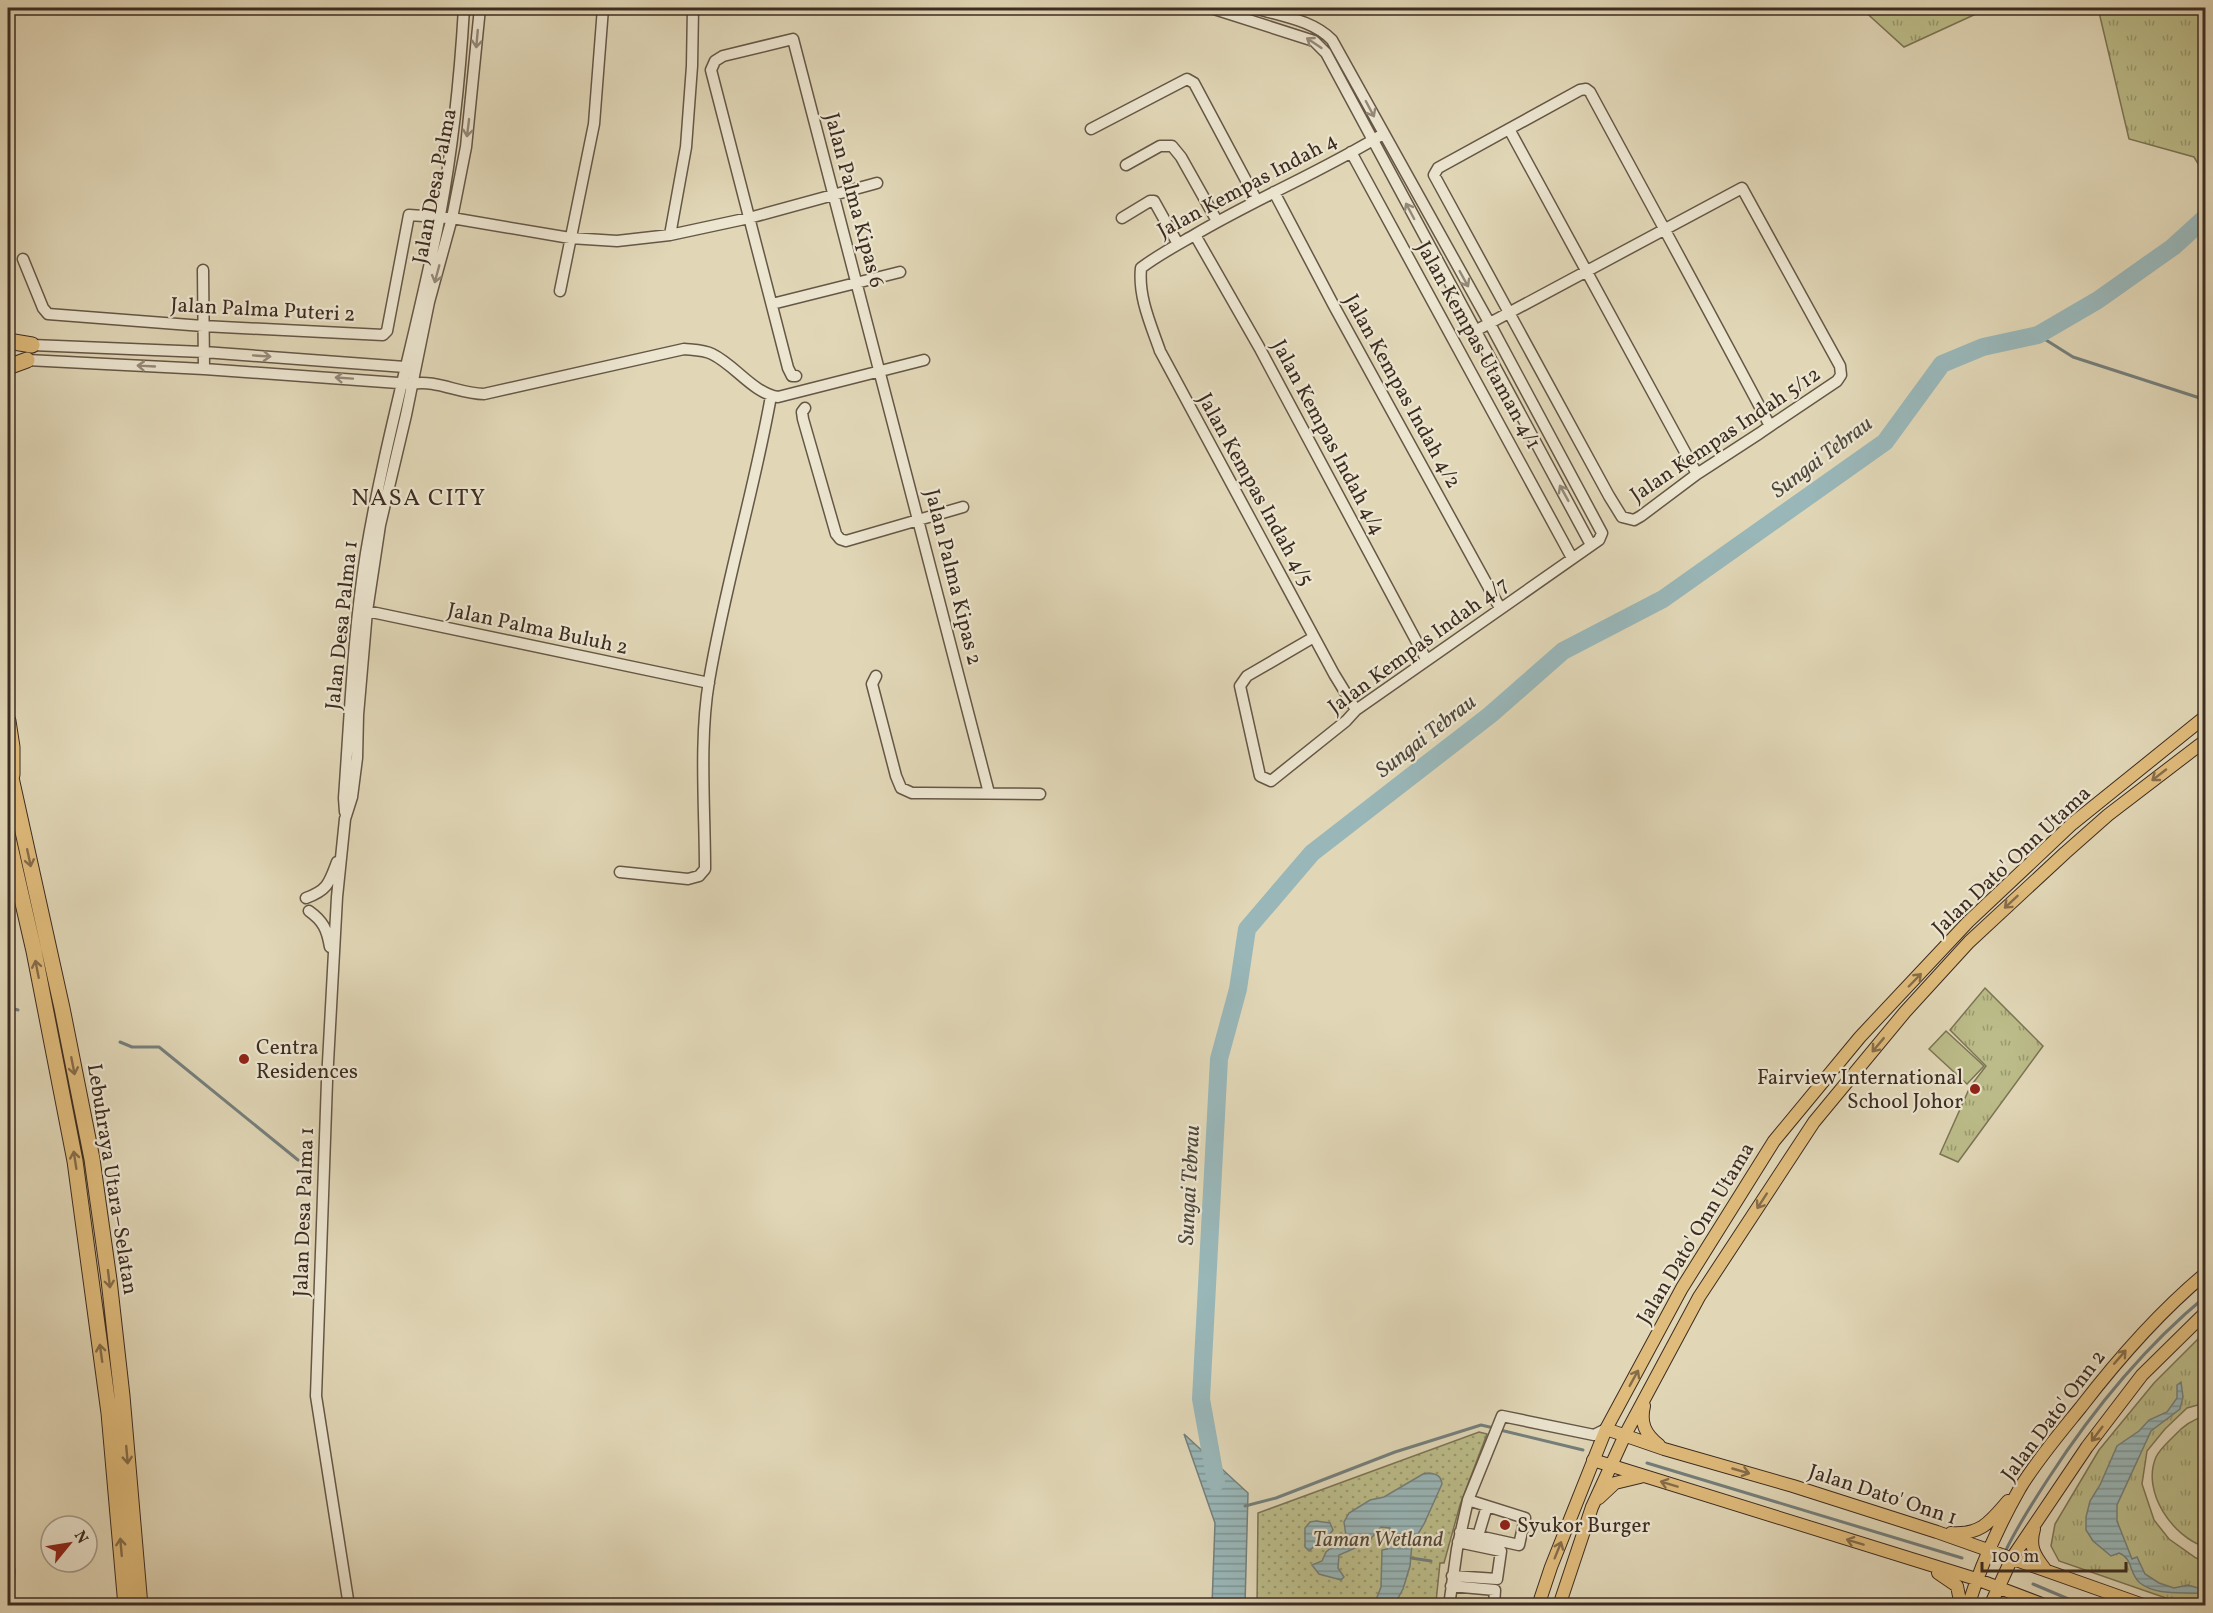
<svg xmlns="http://www.w3.org/2000/svg" width="2213" height="1613" viewBox="0 0 2213 1613" font-family="Vollkorn,serif">
<defs>
<pattern id="grass-tufts" width="24" height="20" patternUnits="userSpaceOnUse" patternTransform="scale(1.5)"><rect width="24" height="20" fill="#bbbc89"/><path d="M3 7l-1-3M5 7V3M7 7l1-3M15 17l-1-3M17 17v-4M19 17l1-3" fill="none" stroke="#999970"/></pattern>
<pattern id="park-dots" width="8" height="8" patternUnits="userSpaceOnUse" patternTransform="scale(1.5)"><rect width="8" height="8" fill="#bbbc89"/><path d="M2 2h.1M6 6h.1" fill="none" stroke="#999970" stroke-width="1.8" stroke-linecap="round"/></pattern>
<pattern id="water-rules" width="6" height="5" patternUnits="userSpaceOnUse" patternTransform="scale(1.5)"><rect width="6" height="5" fill="#99b7b9"/><path d="M0 2.5h6" fill="none" stroke="#7e9596"/></pattern>
</defs>
<rect width="100%" height="100%" fill="#e1d7b7"/>
<filter id="stains"><feTurbulence type="fractalNoise" baseFrequency=".00333" numOctaves="4"/><feColorMatrix values="0 0 0 0 .2 0 0 0 0 .09 0 0 0 0 .02 0 0 0 .5 -.17"/></filter>
<radialGradient id="worn" r=".72"><stop offset=".6" stop-color="#630" stop-opacity="0"/><stop offset="1" stop-color="#630" stop-opacity=".3"/></radialGradient>
<!-- grass -->
<path fill="url(#grass-tufts)" stroke="#7c7455" stroke-width="1.5" d="M1861,8h128l-85,39z
M2098,8h107v167l-11,-18 -65,-18z
M1985,988l58,58 -85,116 -18,-8 30,-67 16,-21 -36,-36z
M2205,1332v71l-18,5 -22,21 -18,22 -5,33 12,36 15,19 27,19 9,3v44h-19l-127,-44 -8,-15 4,-22 44,-74 55,-67z
M2205,1416h1l-1,131c-32,-10 -64,-55 -49,-90 4,-8 12,-15 18,-21 8,-9 20,-17 31,-20z"/>
<!-- park -->
<path fill="url(#park-dots)" stroke="#7c7455" stroke-width="1.5" d="M1479,1432l8,2 -27,71 -16,58h-4l-4,39h-7v4h-172l1,-93z"/>
<!-- pitch -->
<path fill="#bbbc89" stroke="#7c7455" stroke-width="1.5" d="M1946,1031l38,35 -17,18 -38,-35z"/>
<!-- water -->
<path fill="url(#water-rules)" stroke="#747f7c" stroke-width="1.5" d="M2181,1382l2,15 -3,12 -29,22 -34,74v16l15,38 5,-2 8,17 14,9 15,5 14,-3 17,5v4c-20,-3 -47,3 -65,-11 -11,-9 -7,-25 -21,-30l-8,3 -18,-15 -7,-11v-13l4,-16 10,-16 17,-39 22,-15 10,-11 18,-8 10,-14v-13z
M1184,1434l64,59 -3,112h-33l3,-82z
M1429,1473c8,1 12,3 13,11l-18,40 -12,20 -2,22 -7,23 -5,9 -9,7h-15l7,-18 1,-37 5,-1 3,-21 -9,-1 -14,16 -28,12 -1,13 6,9 -3,3 -22,-6 -7,-9 10,-4 4,-9 20,-16 -2,-14 5,-9 21,-13 14,-3 39,-23z
M1316,1521l14,2 3,7c-6,9 -16,13 -24,21l-4,-4v-19l5,-6z
M8,1543l7,27 -2,35h-5z"/>
<g fill="none" stroke-linecap="round" stroke-linejoin="round">
<!-- stream -->
<path stroke="#747f7c" stroke-width="3" d="M2038,335l35,22 133,43
M8,1007l10,3
M120,1042l12,5h27l139,113
M1500,1430l83,20
M1647,1463l315,95
M1245,1506l31,-8 119,-46 86,-27 13,3
M2006,1550c12,-25 27,-48 42,-71 44,-68 95,-131 158,-183
M1411,1558l20,3
M2033,1584l52,22"/>
<!-- river -->
<path stroke="#99b7b9" stroke-width="18" d="M1216,1482l-15,-83 18,-340 19,-70 9,-60 65,-76 178,-138 73,-64 100,-52 222,-157 57,-78 41,-17 55,-12 60,-35 75,-53 33,-30"/>
<!-- minor casing -->
<g stroke="#655746" stroke-width="13">
<path id="minor" d="M1211,8l103,33 12,12 265,492
M1255,8c25,8 58,12 77,32l158,284 112,209 -3,7 -243,170 -10,11 -75,60 -11,-5 -20,-90 7,-10 67,-39
M1091,129l96,-50 7,4 63,118
M1509,129l188,345
M1351,152l221,406
M1126,165l34,-19h12l9,11 36,64
M1274,192l60,114 166,302
M1122,218l28,-17h4l24,43
M670,235l16,-88 6,-81 1,-58
M1195,235l64,112 167,312
M23,259l20,49 5,6 155,12 180,9 4,-4 22,-116 43,3 118,20 47,3 53,-6 79,-17 128,-35
M203,270l1,99
M560,291l34,-167 9,-116
M772,304l128,-32
M1475,331c89,-48 178,-95 267,-143l98,178 1,9 -4,6 -67,45 -10,7 -63,41 -56,42 -7,4 -12,-3 -13,-21 -175,-321 4,-7 142,-78 6,-1 4,3c60,111 121,222 180,334
M32,345l172,7 201,15 6,3
M27,360l177,9 208,15c23,-5 48,10 72,10l200,-45c9,1 20,1 28,5 23,11 41,39 66,43l146,-37
M796,376h-4l-4,-8 -77,-298 4,-9 8,-5 70,-17 196,754
M805,408l-3,4 1,7 33,115 4,5 6,2 117,-34
M362,610l347,73
M876,676l-4,8 24,92 5,12 11,5h12l116,1
M1356,710l-22,-36 -174,-323c-9,-26 -22,-54 -19,-83 17,-13 36,-23 55,-34 61,-36 127,-63 187,-100
M345,812l-1,-14c6,-82 9,-165 22,-245 19,-114 52,-225 74,-338 13,-69 20,-138 24,-207
M620,872l68,7 11,-3 6,-7c0,-60 -6,-129 4,-188 16,-96 45,-189 62,-285
M306,898c22,-8 23,-15 31,-36
M309,911c14,10 18,18 21,36
M1460,1532l59,13 6,-27 -57,-18
M1478,1536l9,-30
M1452,1576l45,3 4,-28 -43,-9
M1451,1586l44,4 -1,16
M349,1606l-33,-210 11,-315 10,-184 8,-78 7,-22 5,-39 1,-43 9,-104 13,-86 26,-110 23,-113 23,-84 14,-71 14,-139
M1449,1606l8,-57 11,-49 34,-84 92,19 12,-6"/>
</g>
<!-- major casing -->
<g stroke="#3c2c21" stroke-width="14">
<path id="major" d="M1644,1406c-4,17 1,28 15,39
M1606,1429l58,20 129,37 144,46 209,74
M1593,1460l383,119 71,27
M1599,1498l16,-15 25,-6
M2034,1529c-5,17 0,26 11,40
M1951,1533c30,2 39,-11 57,-32
M1938,1573l19,13 4,20
M1538,1606l13,-39 55,-138 76,-141 92,-147 86,-104 108,-115 104,-98 134,-108
M1559,1606l33,-99 33,-72 74,-138 115,-175 91,-110 64,-70 96,-89 43,-38 98,-75
M1968,1606c13,-41 31,-81 52,-118 17,-28 40,-55 61,-81 37,-48 77,-94 125,-134
M1990,1606l22,-48 75,-111 55,-72 64,-63"/>
</g>
<!-- highway casing -->
<g stroke="#3c2c21" stroke-width="17">
<path id="highway" d="M8,341l24,4
M8,367l19,-7
M8,721l4,26v28
M8,764l54,244 30,151 17,121 13,116 18,210
M8,838l26,113 41,210 34,252 17,193"/>
</g>
<!-- minor -->
<use href="#minor" stroke="#ece5d0" stroke-width="10"/>
<!-- major -->
<use href="#major" stroke="#e0bc7c" stroke-width="12"/>
<!-- highway -->
<use href="#highway" stroke="#e0bc7c" stroke-width="15"/>
</g>
<!-- one-way arrows -->
<defs><path id="oneway-shaft" d="M-6 0H5M1.5-3L5.5 0L1.5 3" fill="none" stroke-width="1.6" stroke-linecap="round" stroke-linejoin="round" transform="scale(1.5)"/></defs>
<g stroke="#948878">
<use href="#oneway-shaft" transform="translate(477 39) rotate(95)"/>
<use href="#oneway-shaft" transform="translate(1314 43) rotate(-146)"/>
<use href="#oneway-shaft" transform="translate(1370 109) rotate(62)"/>
<use href="#oneway-shaft" transform="translate(468 128) rotate(97)"/>
<use href="#oneway-shaft" transform="translate(1410 211) rotate(-118)"/>
<use href="#oneway-shaft" transform="translate(437 274) rotate(105)"/>
<use href="#oneway-shaft" transform="translate(1464 279) rotate(61)"/>
<use href="#oneway-shaft" transform="translate(262 356) rotate(4)"/>
<use href="#oneway-shaft" transform="translate(146 366) rotate(-177)"/>
<use href="#oneway-shaft" transform="translate(344 378) rotate(-176)"/>
<use href="#oneway-shaft" transform="translate(1564 493) rotate(-119)"/>
</g>
<g stroke="#866d4a">
<use href="#oneway-shaft" transform="translate(2159 775) rotate(142)"/>
<use href="#oneway-shaft" transform="translate(29 858) rotate(78)"/>
<use href="#oneway-shaft" transform="translate(2011 902) rotate(137)"/>
<use href="#oneway-shaft" transform="translate(37 969) rotate(-101)"/>
<use href="#oneway-shaft" transform="translate(1915 980) rotate(-46)"/>
<use href="#oneway-shaft" transform="translate(1878 1045) rotate(130)"/>
<use href="#oneway-shaft" transform="translate(73 1066) rotate(79)"/>
<use href="#oneway-shaft" transform="translate(75 1160) rotate(-99)"/>
<use href="#oneway-shaft" transform="translate(1762 1201) rotate(123)"/>
<use href="#oneway-shaft" transform="translate(109 1279) rotate(83)"/>
<use href="#oneway-shaft" transform="translate(101 1353) rotate(-98)"/>
<use href="#oneway-shaft" transform="translate(2120 1357) rotate(-49)"/>
<use href="#oneway-shaft" transform="translate(1634 1378) rotate(-61)"/>
<use href="#oneway-shaft" transform="translate(2097 1434) rotate(127)"/>
<use href="#oneway-shaft" transform="translate(127 1455) rotate(85)"/>
<use href="#oneway-shaft" transform="translate(1741 1471) rotate(16)"/>
<use href="#oneway-shaft" transform="translate(1669 1484) rotate(-163)"/>
<use href="#oneway-shaft" transform="translate(1855 1542) rotate(-163)"/>
<use href="#oneway-shaft" transform="translate(121 1547) rotate(-95)"/>
<use href="#oneway-shaft" transform="translate(1558 1550) rotate(-68)"/>
</g>
<!-- markers -->
<g fill="#8f2418" stroke="#ece5d0" stroke-width="2">
<circle cx="244" cy="1059" r="6"/>
<circle cx="1975" cy="1089" r="6"/>
<circle cx="1505" cy="1525" r="6"/>
</g>
<g text-anchor="middle" stroke-width="4.5" stroke-linejoin="round" paint-order="stroke">
<!-- street labels -->
<g font-size="21" fill="#3c2c21" stroke="#ece5d0">
<text transform="translate(1247 185) rotate(-28)" y="7">Jalan Kempas Indah 4</text>
<text transform="translate(434 186) rotate(-79)" y="7">Jalan Desa Palma</text>
<text transform="translate(855 200) rotate(75)" y="7">Jalan Palma Kipas 6</text>
<text transform="translate(263 309) rotate(3)" y="7">Jalan Palma Puteri 2</text>
<text transform="translate(1479 345) rotate(61)" y="7">Jalan Kempas Utaman 4/1</text>
<text transform="translate(1403 391) rotate(61)" y="7">Jalan Kempas Indah 4/2</text>
<text transform="translate(1725 434) rotate(-34)" y="7">Jalan Kempas Indah 5/12</text>
<text transform="translate(1329 437) rotate(62)" y="7">Jalan Kempas Indah 4/4</text>
<text transform="translate(1256 489) rotate(61)" y="7">Jalan Kempas Indah 4/5</text>
<text transform="translate(954 577) rotate(76)" y="7">Jalan Palma Kipas 2</text>
<text transform="translate(341 625) rotate(-84)" y="7">Jalan Desa Palma 1</text>
<text transform="translate(538 628) rotate(12)" y="7">Jalan Palma Buluh 2</text>
<text transform="translate(1418 645) rotate(-36)" y="7">Jalan Kempas Indah 4/7</text>
<text transform="translate(2011 860) rotate(-43)" y="7">Jalan Dato' Onn Utama</text>
<text transform="translate(113 1179) rotate(81)" y="7">Lebuhraya Utara–Selatan</text>
<text transform="translate(303 1212) rotate(-88)" y="7">Jalan Desa Palma 1</text>
<text transform="translate(1695 1233) rotate(-59)" y="7">Jalan Dato' Onn Utama</text>
<text transform="translate(2053 1415) rotate(-53)" y="7">Jalan Dato' Onn 2</text>
<text transform="translate(1883 1494) rotate(18)" y="7">Jalan Dato' Onn 1</text>
</g>
<!-- poi labels -->
<g font-size="21" fill="#3c2c21" stroke="#ece5d0" text-anchor="start">
<text x="256" y="1054">Centra<tspan x="256" dy="24">Residences</tspan></text>
<text x="1963" y="1084" text-anchor="end">Fairview International<tspan x="1963" dy="24">School Johor</tspan></text>
<text x="1517" y="1532">Syukor Burger</text>
</g>
<!-- park labels -->
<g font-size="21" font-style="italic" fill="#554936" stroke="#ece5d0">
<text x="1378" y="1546">Taman Wetland</text>
</g>
<!-- water labels -->
<g font-size="22" font-style="italic" fill="#4f483f" stroke="#ece5d0">
<text transform="translate(1821 456) rotate(-37)" y="8">Sungai Tebrau</text>
<text transform="translate(1425 735) rotate(-38)" y="8">Sungai Tebrau</text>
<text transform="translate(1188 1185) rotate(-87)" y="8">Sungai Tebrau</text>
</g>
<!-- quarter labels -->
<g font-size="24" letter-spacing="1.5" fill="#3c2c21" stroke="#ece5d0">
<text x="419" y="505">NASA CITY</text>
</g>
</g>
<!-- margin -->
<rect width="2213" height="1613" fill="none" stroke="#e1d7b7" stroke-width="30"/>
<rect x="9" y="9" width="2195" height="1595" fill="none" stroke="#3c2c21" stroke-width="3"/>
<rect x="15" y="15" width="2183" height="1583" fill="none" stroke="#3c2c21" stroke-width="1.5"/>
<!-- north arrow -->
<g transform="translate(69 1544) rotate(60)"><circle r="28" fill="#ece5d0" stroke="#a69b8a" stroke-width="1.5"/>
<path d="M0-4.5L10 22L0 15L-10 22Z" fill="#8f2418"/>
<text y="-9" font-size="16" font-weight="bold" text-anchor="middle" fill="#3c2c21">N</text>
</g>
<!-- scale -->
<path d="M1982 1562v9h144v-9" fill="none" stroke="#3c2c21" stroke-width="3"/>
<text x="1991" y="1562" font-size="18" fill="#3c2c21" stroke="#ece5d0" stroke-width="4.5" paint-order="stroke">100 m</text>
<rect width="100%" height="100%" filter="url(#stains)"/>
<rect width="100%" height="100%" fill="url(#worn)"/>
</svg>
